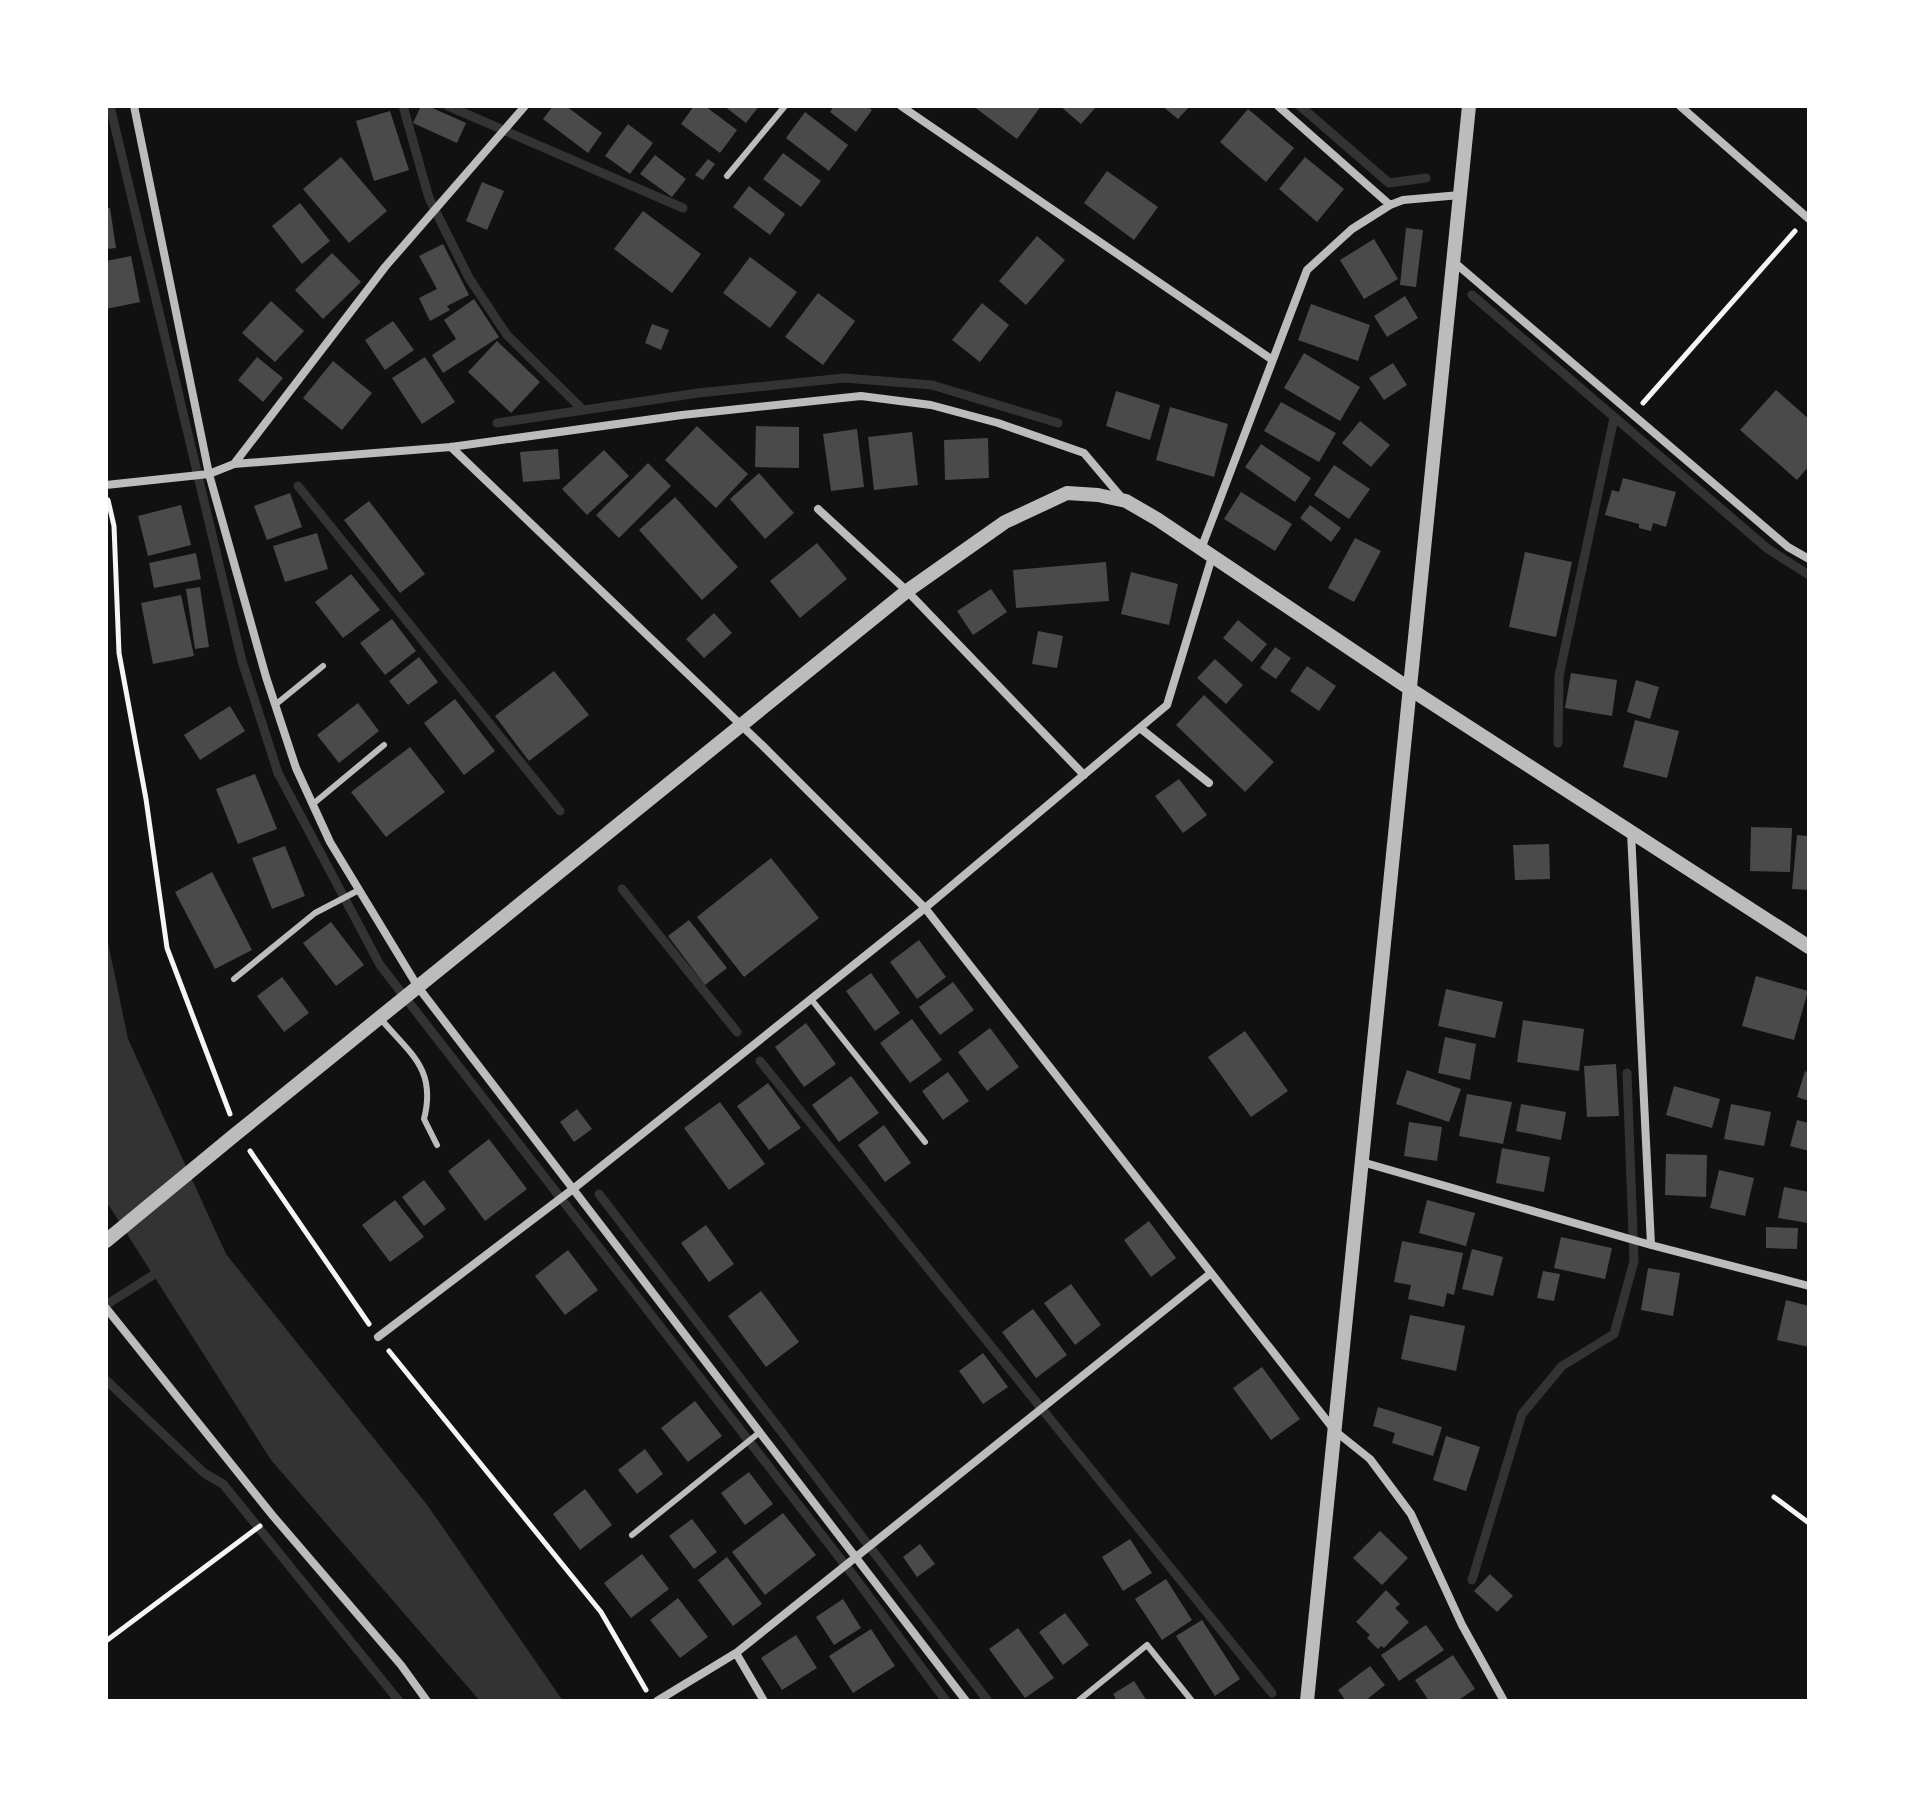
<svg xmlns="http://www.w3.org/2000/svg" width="1915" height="1807" viewBox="0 0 1915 1807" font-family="'Noto Serif',serif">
<rect width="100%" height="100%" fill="#111"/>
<!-- water -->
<path fill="#333" d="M106,933l22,106 98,215 202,252 135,195h-83l-209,-241 -165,-259z"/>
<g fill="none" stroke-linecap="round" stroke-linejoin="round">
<!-- stream -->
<path stroke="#333" stroke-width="9" d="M110,106l132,555 36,112 102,192 476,614 90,122
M403,106l26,92 40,80 38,57 76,75
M448,106l235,102
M1300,106l89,77 37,-5
M1472,295l296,254 41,26
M497,423l201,-30 146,-15 88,7 126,38
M298,486l262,325
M1558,743l1,-67 55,-258
M622,889l115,143
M760,1061l512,632
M599,1194l389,507
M106,1305l55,-35
M106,1380l98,93 19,11 176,217
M1472,1580l50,-166 40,-48 52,-32 20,-73 -7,-188"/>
</g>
<!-- building -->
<path fill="#4a4a4a" d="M421,106h7l38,17 -9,20 -44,-20z
M553,106h13l36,27 -14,20 -45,-34z
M694,106h11l32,24 -17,23 -39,-29z
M724,106h35l-13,17z
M834,106h33l5,4 -16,22 -26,-20z
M973,106h68l-24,33z
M1060,106h37l-16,18z
M1162,106h28l-12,13z
M1248,109l46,39 -28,34 -46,-40z
M390,111l19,59 -35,11 -18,-60z
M805,112l43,33 -19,26 -43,-33z
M628,124l25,19 -23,31 -25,-18z
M783,153l38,28 -20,26 -38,-28z
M655,155l31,24 -14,18 -32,-23z
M341,157l46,54 -38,32 -46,-54z
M1305,157l39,32 -27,33 -38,-33z
M708,159l7,5 -12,16 -8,-5z
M1107,171l51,36 -24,33 -50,-37z
M482,182l22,9 -17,39 -21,-9z
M749,186l36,28 -15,21 -37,-28z
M300,203l30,38 -28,23 -30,-38z
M106,208h4l6,40 -10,1z
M643,211l58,43 -29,39 -58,-44z
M1406,228l17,2 -7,57 -16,-2z
M1037,236l28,24 -39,45 -27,-24z
M1374,239l24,40 -34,20 -24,-39z
M443,244l26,51 -22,11 3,4 -20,11 -11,-23 18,-9 -18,-33z
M332,253l29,29 -38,37 -28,-29z
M131,256l9,46 -34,7v-48z
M750,257l47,35 -27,36 -47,-35z
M818,293l37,28 -32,44 -38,-28z
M1405,296l13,22 -31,19 -13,-21z
M474,299l25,38 -56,36 -11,-18 24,-16 -12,-19z
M271,301l33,30 -29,31 -33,-29z
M982,303l27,22 -29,37 -28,-22z
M1311,304l59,21 -12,36 -60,-21z
M393,321l21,29 -29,20 -20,-30z
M652,324l17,6 -8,20 -16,-7z
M497,341l43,41 -29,31 -43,-41z
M1304,353l56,34 -20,34 -56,-33z
M257,357l26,21 -20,24 -25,-22z
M425,357l30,45 -33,22 -30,-46z
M333,361l39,32 -30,37 -39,-32z
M1393,363l14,22 -23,15 -15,-22z
M1776,390l33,29v47l-12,14 -57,-50z
M1116,391l44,14 -10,35 -44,-14z
M1281,402l55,31 -17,29 -55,-31z
M1170,407l58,17 -14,53 -58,-17z
M1360,421l30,24 -19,22 -29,-24z
M697,426l51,48 -32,34 -51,-48z
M756,426l43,1v41l-44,-1z
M857,429l7,58 -33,4 -8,-57z
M912,432l6,53 -44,5 -6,-53z
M988,438l1,40 -44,2 -1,-40z
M1261,444l50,34 -16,24 -50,-35z
M558,449l2,30 -37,3 -3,-30z
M604,450l25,26 -42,39 -25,-26z
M648,463l23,23 -52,52 -23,-23z
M1334,465l36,24 -21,30 -35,-24z
M759,473l35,40 -29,26 -35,-40z
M1623,478l53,14 -10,35 -13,-4 -2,8 -12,-3v-4l-34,-9 7,-25 7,2z
M1241,492l51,32 -17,27 -51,-32z
M290,493l12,34 -35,13 -13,-34z
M675,497l63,70 -36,33 -63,-70z
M369,501l56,73 -25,19 -56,-73z
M181,505l10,40 -43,11 -10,-40z
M1310,505l31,23 -10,14 -31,-24z
M317,533l11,36 -43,13 -12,-36z
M1355,538l26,13 -27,51 -26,-14z
M817,543l30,36 -47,39 -30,-37z
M1525,552l47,10 -16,75 -47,-10z
M196,553l5,26 -47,9 -5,-25z
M1106,562l3,39 -93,7 -3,-38z
M1131,572l47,12 -9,41 -48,-11z
M351,574l29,36 -37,28 -28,-36z
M200,587l9,60 -14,2 -9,-60z
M991,589l16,23 -34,23 -16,-24z
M181,595l13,61 -41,8 -12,-61z
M714,613l18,20 -28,25 -18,-19z
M392,619l24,32 -31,24 -25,-32z
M1238,620l29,24 -15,18 -29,-24z
M1038,631l25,5 -6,32 -25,-4z
M1275,647l16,11 -15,21 -16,-11z
M419,657l19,25 -30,23 -19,-24z
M1215,659l28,26 -17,19 -29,-26z
M1307,666l29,20 -17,25 -29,-20z
M554,671l35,44 -60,46 -34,-45z
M1571,673l46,7 -5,36 -47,-8z
M1636,680l23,7 -9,32 -23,-7z
M1204,695l70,67 -29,30 -69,-67z
M455,699l40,52 -31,24 -40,-52z
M358,703l21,28 -40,32 -22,-28z
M230,706l15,25 -45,29 -16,-25z
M1635,720l44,11 -12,47 -44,-11z
M410,747l35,45 -59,45 -35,-45z
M255,774l22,55 -39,15 -22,-55z
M1179,779l28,36 -24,18 -28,-37z
M1751,827l41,1 -2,44 -40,-1z
M1797,835l12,1v54l-17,-1z
M1549,844l1,35 -35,1 -2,-35z
M285,846l20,50 -33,13 -20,-51z
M771,858l48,60 -75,59 -47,-60z
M212,872l40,78 -37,19 -40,-77z
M689,920l38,48 -22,17 -37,-49z
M331,922l33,43 -28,21 -33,-43z
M919,940l27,37 -29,22 -27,-37z
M871,973l29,40 -25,18 -29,-40z
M1756,976l52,15 -14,49 -52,-14z
M282,977l27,36 -25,19 -27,-36z
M953,982l21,28 -34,25 -21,-28z
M1446,989l57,13 -8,36 -57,-12z
M912,1019l30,41 -32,23 -30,-40z
M1523,1020l61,9 -5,42 -62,-9z
M806,1023l30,41 -32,23 -29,-40z
M990,1028l29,39 -32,24 -29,-39z
M1245,1031l43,60 -37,26 -43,-60z
M1445,1037l31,7 -6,36 -32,-7z
M1616,1064l3,52 -32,1 -3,-51z
M1407,1070l54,19 -12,33 -53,-18z
M1805,1071l4,2v28l-12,-4z
M948,1072l21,29 -26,19 -21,-29z
M851,1076l28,37 -40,29 -27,-37z
M768,1083l33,45 -32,22 -32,-44z
M1674,1086l46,13 -8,29 -46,-13z
M1467,1094l45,8 -9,42 -44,-8z
M720,1102l45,62 -36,26 -45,-62z
M1521,1104l45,8 -5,28 -45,-9z
M1731,1104l40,8 -7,34 -40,-7z
M577,1109l15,20 -18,13 -14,-20z
M1797,1120l12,3v28l-19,-5z
M1409,1122l33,5 -5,34 -33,-5z
M884,1125l27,38 -26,19 -27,-37z
M489,1139l38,50 -42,32 -37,-50z
M1502,1148l48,9 -6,35 -48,-9z
M1666,1154l41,1 -1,42 -41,-2z
M1719,1170l35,8 -9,38 -35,-8z
M424,1180l22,29 -22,17 -22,-29z
M1784,1187l25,5 -1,31 -30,-5z
M395,1200l29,37 -34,25 -28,-37z
M1427,1200l48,13 -9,33 -47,-13z
M1149,1221l27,37 -25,19 -27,-37z
M706,1225l28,39 -25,18 -28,-39z
M1766,1227l32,1 -1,21 -31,-1z
M1561,1237l51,11 -7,31 -51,-11z
M1402,1241l61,12 -9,42 -7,-2 -3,14 -36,-8 3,-14 -17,-3z
M1472,1249l31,8 -10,39 -31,-7z
M568,1250l30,40 -33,25 -30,-39z
M1648,1268l32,5 -7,43 -32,-6z
M1543,1271l17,3 -6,27 -17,-3z
M1071,1284l30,41 -26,20 -31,-42z
M761,1291l38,51 -33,25 -38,-51z
M1786,1300l23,6v41l-32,-7z
M1033,1309l34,46 -31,23 -34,-46z
M1410,1315l55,11 -9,45 -55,-12z
M983,1353l25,34 -25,17 -24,-33z
M1262,1367l38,52 -29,21 -38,-52z
M695,1401l27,35 -34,26 -27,-34z
M1378,1407l64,20 -9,29 -41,-13 3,-10 -22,-7z
M1446,1436l34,11 -14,44 -33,-11z
M645,1449l18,25 -26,20 -19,-24z
M749,1472l24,32 -28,21 -24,-32z
M585,1489l27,36 -32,25 -27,-36z
M783,1513l33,42 -51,40 -33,-43z
M692,1519l25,33 -23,17 -25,-33z
M1380,1531l28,27 -26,27 -29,-27z
M1130,1539l22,34 -29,18 -21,-34z
M920,1544l15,20 -18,13 -14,-20z
M642,1554l27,35 -38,29 -27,-35z
M727,1557l35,47 -29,22 -35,-46z
M1490,1574l23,22 -16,16 -23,-21z
M1166,1579l26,41 -30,20 -27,-41z
M1386,1590l14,14 -5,4 14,14 -25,26 -3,-2 -3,3 -11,-11 3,-3 -14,-13z
M678,1598l30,39 -28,21 -30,-38z
M843,1599l18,29 -27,17 -18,-28z
M1065,1613l24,32 -26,20 -24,-33z
M1202,1620l38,59 -25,17 -39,-60z
M1426,1625l18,25 -45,31 -18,-26z
M1018,1628l36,50 -29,20 -36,-49z
M871,1629l24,37 -42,27 -24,-37z
M796,1635l21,33 -35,22 -21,-32z
M1453,1655l22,34 -18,12h-28l-14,-21z
M1370,1666l15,19 -20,16h-19l-8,-11z
M1134,1681l13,20h-30l-4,-7z"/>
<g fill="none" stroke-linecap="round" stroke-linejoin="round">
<!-- path -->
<path stroke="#f5f5f5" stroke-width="5" d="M1643,403l152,-172
M108,500l6,26 5,127 27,146 21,149 63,166
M250,1151l119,173
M389,1351l212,261 45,78
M1774,1497l35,26
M106,1641l154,-115"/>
<!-- service -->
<path stroke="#bcbcbc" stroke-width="6" d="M727,176l58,-70
M275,705l48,-39
M313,804l71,-59
M234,979l81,-66 44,-23
M811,999l114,143
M380,1018c29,35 57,50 44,101l13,26
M632,1535l128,-103
M1078,1701l69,-56 45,56"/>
<!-- minor -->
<path stroke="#bcbcbc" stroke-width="8" d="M134,106l75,368 57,203 30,91 34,74 88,145 548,714
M901,106l370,253
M1278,106l112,99
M1680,106l129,113
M1454,262l334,285 21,12
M451,447l311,298 163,163 410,523 35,28 41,55 51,111 42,76
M234,464l151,-197 140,-161
M106,485l103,-11 25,-10 217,-17 231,-32 179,-19 70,9 67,18 86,30 38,45
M818,509l89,82 177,184
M1201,549l106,-279 45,-41 38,-24 13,-5 57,-5
M1140,728l69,55
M1631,832l20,413
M1362,1162l289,83 158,41
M106,1308l167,208 128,149 26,36
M378,1337l195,-148 352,-281 242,-203 45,-148
M736,1653l28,48
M657,1701l79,-48 475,-380"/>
<!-- tertiary -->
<path stroke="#bcbcbc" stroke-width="14" d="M106,1241l131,-108 670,-542 98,-69 62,-29 31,2 28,6 31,18 253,170 399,258
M1307,1701l162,-1595"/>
</g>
<!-- border -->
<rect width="1915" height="1807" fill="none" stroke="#ffffff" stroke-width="216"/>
</svg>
